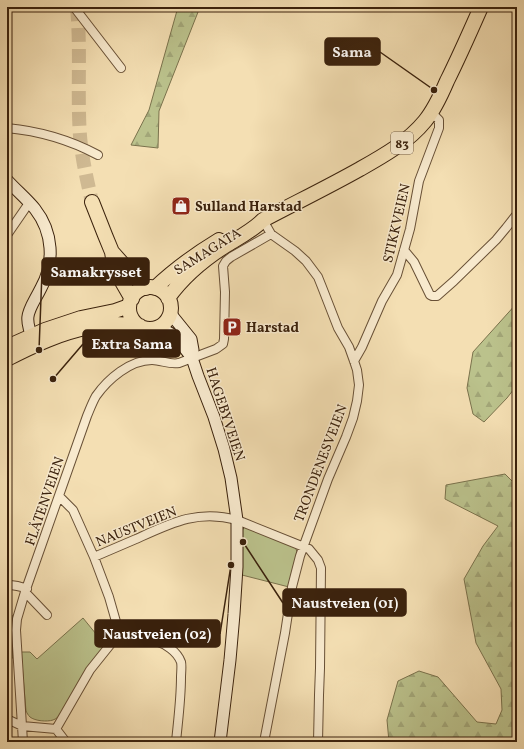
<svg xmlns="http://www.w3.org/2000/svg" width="524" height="749" viewBox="0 0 524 749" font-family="Vollkorn,serif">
<defs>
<pattern id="forest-firs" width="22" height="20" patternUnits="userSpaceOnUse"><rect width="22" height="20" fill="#bbc28c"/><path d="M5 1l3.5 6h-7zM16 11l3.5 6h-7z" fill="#a2a678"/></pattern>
</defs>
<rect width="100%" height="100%" fill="#f4dfb3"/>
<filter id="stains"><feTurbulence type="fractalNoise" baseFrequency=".005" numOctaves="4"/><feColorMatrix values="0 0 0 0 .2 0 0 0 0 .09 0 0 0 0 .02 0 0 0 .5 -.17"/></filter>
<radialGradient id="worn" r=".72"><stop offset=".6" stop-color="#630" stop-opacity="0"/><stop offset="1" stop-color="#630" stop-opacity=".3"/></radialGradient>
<!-- grass -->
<path fill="#bbc28c" stroke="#7a724c" d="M245,527l48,19 3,3 1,3 -8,35 -47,-12 -1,-42 2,-4z
M14,614l-3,17 2,27h-6v-35z
M83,618l22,27 -44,69c-3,3 -5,5 -8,6 -6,2 -18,1 -23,-3 -2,-2 -3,-4 -4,-6l-5,-59h9l7,7z"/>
<!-- forest -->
<path fill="url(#forest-firs)" stroke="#7a724c" d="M178,7h22l-41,104 -1,37 -27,-3 18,-35z
M517,303v82l-10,13 -23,24 -11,-8 -6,-26 6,-36z
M505,474l12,12v256h-128l-2,-22 11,-39 21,-10 19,6 39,45 19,2 6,-14 -1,-21 -25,-46 -12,-64 19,-33 15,-20 -53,-27 1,-14z"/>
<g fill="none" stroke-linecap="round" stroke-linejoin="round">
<!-- highway-tunnel -->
<path stroke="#cfb992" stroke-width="14" stroke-dasharray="14 7" stroke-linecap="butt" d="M77,7c4,43 0,86 3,129 2,23 7,44 12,66"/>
<!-- street casing -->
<g stroke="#685036" stroke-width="10">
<path id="street" d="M74,7l47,61
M7,128c32,3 63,12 91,27
M263,220l8,14 24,17 11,10 12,16 4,10 16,41 11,19 5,14 3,9 2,15 -2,16 -4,17 -7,19 -18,42 -28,77 -8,31 -7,46 -21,109
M7,235l22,-32
M404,250l10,12 16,33 2,1h5l17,-15 42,-41 10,-12 11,-14
M354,361l8,-14 20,-46 15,-26 13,-46 9,-48 20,-53v-8l-8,-8
M94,557c14,-6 28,-12 42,-18 35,-16 62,-30 101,-19l72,29 9,11 3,8 -1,100 -1,27 -1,47
M7,585c7,0 13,1 20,4
M25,592l22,23
M117,634l39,7c9,3 21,10 25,21 1,4 0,11 0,15 0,22 -3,44 -5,65
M7,719l15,7 34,3 34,-59 24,-30 3,-6v-9l-8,-28 -15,-40 -21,-47 -14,-14
M56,729l10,13
M23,742l-7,-112 1,-11 8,-27 62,-176c3,-7 5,-13 9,-20 12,-17 34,-36 56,-36 9,0 18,5 27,3l37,-14 7,-5 1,-5 1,-47 -2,-26 3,-5 5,-4 40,-23"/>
</g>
<!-- secondary casing -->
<g stroke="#3a210c" stroke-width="13">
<path id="secondary" d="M7,180c9,10 20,19 28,29 18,23 20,54 6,79 -12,24 -19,26 -7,54
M170,313l21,26 2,11 -1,8 6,18 16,41 10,32 7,29 6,42v47l-3,47 -4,46 -10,82
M159,327l16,9 17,22"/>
</g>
<!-- highway casing -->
<g stroke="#3a210c" stroke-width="16">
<path id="highway" d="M92,202l13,33 7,17 2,12 3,9 15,26
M113,253l16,18 17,17
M129 308a21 21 0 1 1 42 0a21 21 0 1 1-42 0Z
M155,288c20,-19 41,-34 64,-48
M168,298c15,-21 35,-38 57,-52 13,-8 27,-15 38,-26 32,-17 65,-33 97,-51 23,-13 48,-27 65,-48 9,-11 16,-26 22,-40 12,-24 23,-49 34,-74
M7,347l38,-17 36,-12 34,-7 14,-5
M7,359c27,-14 53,-26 83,-32 9,-1 17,-3 25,-3 8,0 16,1 25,2"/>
</g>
<!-- street -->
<use href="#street" stroke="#f8eace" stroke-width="8"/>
<!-- secondary -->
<use href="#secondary" stroke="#f8eace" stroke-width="11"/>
<!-- highway -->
<use href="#highway" stroke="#f4dfb3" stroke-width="14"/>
</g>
<!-- icons -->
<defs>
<g id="shop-square" transform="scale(1)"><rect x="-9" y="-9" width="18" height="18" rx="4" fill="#8f2418" stroke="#f8eace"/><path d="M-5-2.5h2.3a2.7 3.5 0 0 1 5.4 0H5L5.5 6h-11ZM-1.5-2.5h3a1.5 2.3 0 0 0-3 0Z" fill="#fff"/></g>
<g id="parking-square" transform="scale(1)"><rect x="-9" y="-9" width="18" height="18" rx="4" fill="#8f2418" stroke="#f8eace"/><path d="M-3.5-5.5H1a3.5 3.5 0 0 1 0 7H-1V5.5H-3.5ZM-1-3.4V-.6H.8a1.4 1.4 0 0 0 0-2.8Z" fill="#fff"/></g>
</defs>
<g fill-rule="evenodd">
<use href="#shop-square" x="181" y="206"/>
<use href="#parking-square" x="232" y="327"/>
</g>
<g text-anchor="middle" stroke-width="3" stroke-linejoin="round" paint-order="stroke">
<!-- shield labels -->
<rect fill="#f8eace" stroke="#735d46" stroke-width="1" x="391" y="132" width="22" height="22" rx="3"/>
<g font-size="13" font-weight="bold" fill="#3a210c">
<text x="402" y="148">83</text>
</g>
<!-- poi labels -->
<g font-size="14" font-weight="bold" fill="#3a210c" stroke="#f8eace" text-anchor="start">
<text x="195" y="211">Sulland Harstad</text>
<text x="246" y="332">Harstad</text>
</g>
<!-- street labels -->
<g font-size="14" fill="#3a210c" stroke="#f8eace">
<text transform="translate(396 223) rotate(-77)" y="5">STIKKVEIEN</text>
<text transform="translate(207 251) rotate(-32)" y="5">SAMAGATA</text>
<text transform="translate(226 414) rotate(72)" y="5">HAGEBYVEIEN</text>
<text transform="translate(320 463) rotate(-69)" y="5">TRONDENESVEIEN</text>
<text transform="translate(44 501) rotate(-71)" y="5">FLÅTENVEIEN</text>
<text transform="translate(136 526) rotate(-22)" y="5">NAUSTVEIEN</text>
</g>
</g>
<!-- callouts -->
<path fill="none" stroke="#3a210c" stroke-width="1.5" d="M434 90L380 52M39 350L42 272M53 379L83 344M243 542L283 603M231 565L220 634"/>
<g fill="#3a210c" stroke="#f8eace" stroke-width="1.5">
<circle cx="434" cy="90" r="4"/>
<circle cx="39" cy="350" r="4"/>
<circle cx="53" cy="379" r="4"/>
<circle cx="243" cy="542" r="4"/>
<circle cx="231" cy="565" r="4"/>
</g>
<g fill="#3a210c" stroke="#3a210c" stroke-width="1.5">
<rect x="325" y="38" width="55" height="27" rx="4"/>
<rect x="42" y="258" width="107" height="27" rx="4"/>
<rect x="83" y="330" width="97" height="27" rx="4"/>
<rect x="283" y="589" width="123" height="27" rx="4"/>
<rect x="95" y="620" width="125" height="27" rx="4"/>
</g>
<g font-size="15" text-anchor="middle" font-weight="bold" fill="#fff">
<text x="352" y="57">Sama</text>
<text x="96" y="277">Samakrysset</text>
<text x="132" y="349">Extra Sama</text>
<text x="345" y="608">Naustveien (01)</text>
<text x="157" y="639">Naustveien (02)</text>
</g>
<!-- margin -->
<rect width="524" height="749" fill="none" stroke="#f4dfb3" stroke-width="24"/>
<rect x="8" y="8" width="508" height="733" fill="none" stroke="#3a210c" stroke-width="2"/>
<rect x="12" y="12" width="500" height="725" fill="none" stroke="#3a210c"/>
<rect width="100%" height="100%" filter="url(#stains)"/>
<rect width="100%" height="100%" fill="url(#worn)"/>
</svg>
